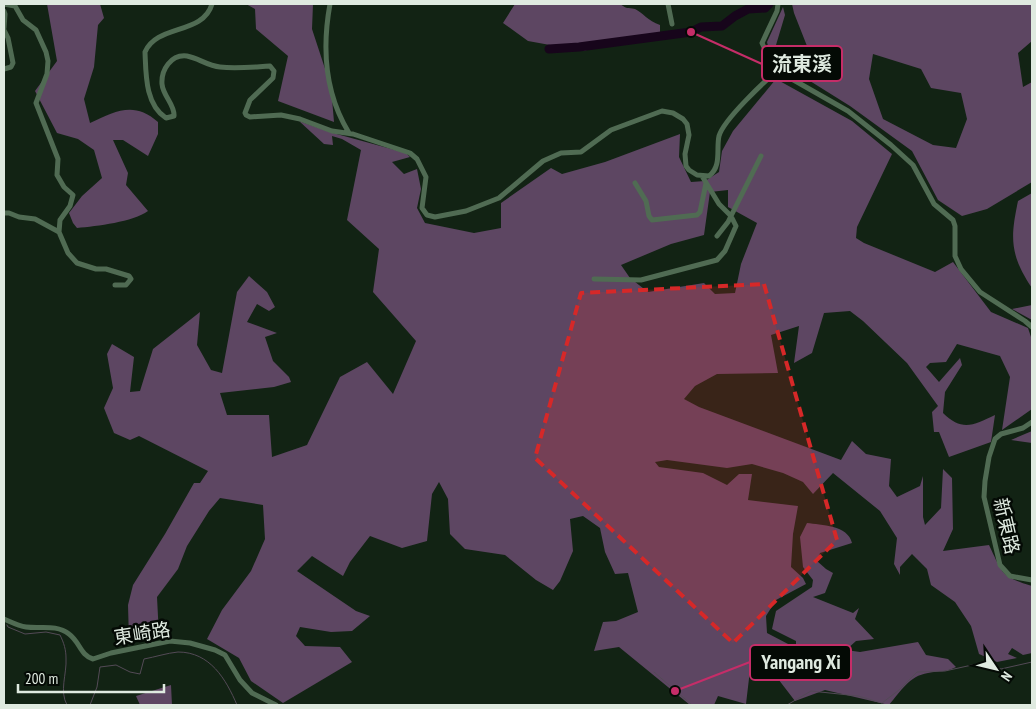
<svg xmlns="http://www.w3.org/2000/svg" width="1036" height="709" viewBox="0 0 1036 709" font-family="'PT Sans Narrow','Noto Sans TC',sans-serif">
<rect width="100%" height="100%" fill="#122314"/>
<!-- forest -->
<path fill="#5d4662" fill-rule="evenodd" d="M47,4h53l4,14 -6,7 -4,42 -10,32 6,24c26,-12 44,-22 68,-1v12l-10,22 -25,-16h-10l15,33 -2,12 22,26c-15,11 -51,15 -71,17l-4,-5 -4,-10 13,-17 20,-18 -8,-28 -16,-11 -21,-6 -22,-42 22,-30z
M246,4h67l-1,25 19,58 3,35 -56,-21 10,-45 -32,-27 -1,-20z
M515,4h105c8,6 7,3 15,5 7,3 13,12 25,16v7l-77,19 -55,-10 -25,-18z
M792,4h240v37l-14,12 5,34 9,-5v100l-45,27 -25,7 -24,-16 -26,-49 -62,-45 -72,-45 -9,-11 -2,-8 16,-35 2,8 -9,30 15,16 8,-2 8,-13 -13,-33zM873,54l48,15 10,19 30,5 6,26 -11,29 -23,-3 -50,-26 -14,-40z
M776,79l76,42 40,33 -35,73 -1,11 8,5 71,29 18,-10 38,50 37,16 4,12v69l-30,21 8,-53 -10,-21 -43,-12 -11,18 -16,1 -4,4 13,15 21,-24 2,7 -17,27 -2,21c19,19 31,12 52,2l-4,27 -42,15 -10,-25h-5l-2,-20 6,-6 -31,-43 -44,-42 -13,-10 -26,2 -12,40 -18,10 5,-37 -28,9 7,38 -61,1 -22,12 -11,13 15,8 142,53 11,-19 14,13 25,5 -2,27 8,11 23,-11 3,-10v41l2,8 16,-17 2,-39 9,9 1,51 -10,22 46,-6c14,29 11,31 43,41v67l-9,2 -11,-7 -4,6 9,4 -20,4 -18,-8 -8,-28 -16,-24 -24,-17 -4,-16 -15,-15 -12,13v8l-6,-11 3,-26 -17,-27 -47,-38 -20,21 -10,-12 -20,-9 -31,-9 -25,4 -60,-8 -12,2 4,5 44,6 24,12 12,-11h13l-4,26 50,6 -5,28 -2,33 12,11 3,6 -30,16 -10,16 1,17 23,12h6v-4l-24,-12 4,-18 36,-24 1,-7 -10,-13 -3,-30 7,-14c14,2 41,2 45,20l-32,10 -3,8 9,8 7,4 -8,20 -12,4 40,16 6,-5 -4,11 19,20 -18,2 -10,9 14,2 58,-10 8,13 22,4 8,8c-11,6 -16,3 -28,6 -19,3 -27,18 -39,32l-64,-15 -30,11 -23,-30 -22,-1 -4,34 -28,-8 -4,9h-24l-71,-58 -25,4 9,-29 13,-1 22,-9 -10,-39 -13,1 -10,-22 -5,-24 -17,-12 -13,3 3,32 -13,30 -7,9 -17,-10 -31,-25 -40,-6 -15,-15 -2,-35 -9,-17 -7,12 -5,47 -25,7 -32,-12 -20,26 -7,14 -31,-20 -15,15 59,40 14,5 -18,15 -21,1 -31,-5 -4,9 9,10 35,1 12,15 -69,41 -32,-22 -12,-23 -32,-19 15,-29 29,-39 14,-32 -2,-34 -43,-7 -11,13 -22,35 -9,23 -21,28 2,39 -30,4 -1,-35 5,-20 32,-51 29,-51h6l8,-12 -69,-35 -9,4 -16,-7 -10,-25 9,-20 -6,-34 5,-10 22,13 -4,35 10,-1 13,-42 47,-37 -3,33 14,25 11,3 15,-81 12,-16 18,16 8,15 -6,4 -12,-7 -10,18 30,11 -12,4 8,24 16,16 2,5 -17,5 -54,6 7,22h42l3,42 35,-12 33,-68 27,-15 26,32 23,-53 -43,-49 6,-43 -32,-29 14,-70 -19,-11 -10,-3 1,9 -9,-1 -25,-23 34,12 73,20 4,4 -18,5 12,12 13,-5 4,20 -4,19 8,15 49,10 27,-5v-25l50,-35 11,6 43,-12 75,-28 -1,23 12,25 14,-1 14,-9 3,-21 11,-20zM728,190v17l29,16 -16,41 -6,29 -20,1 -11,-11 -56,9 -18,-14 -9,-13 50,-21 33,-9 6,-43z
M1032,193v95c-22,-33 -22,-49 -14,-87z
M1032,305v15l-20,-11z
M1032,431v14v-2l-21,-3z
M171,685l1,20h-32l-4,-9z"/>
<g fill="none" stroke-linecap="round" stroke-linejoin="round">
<!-- stream -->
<path stroke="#534a56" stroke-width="1" d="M7,625l1,2 17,7 21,-2 14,3c4,8 6,15 6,23 1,16 -7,33 1,47
M654,672l38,33
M90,705l7,-18 3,-20 16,-2 14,7 10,2 4,-15c11,-2 23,-6 34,-7 32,0 48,27 59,53
M787,705l24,-14 47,5 24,7 17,-13 18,-18 28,-1 36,-8 20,6 31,-7"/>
<!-- river -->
<path stroke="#17051b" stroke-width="9" d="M549,49l30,-2 112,-15 10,-5 21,-1 13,-10 13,-7 17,-1 4,-4"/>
<!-- minor -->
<path stroke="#506b53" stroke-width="5" d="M4,4l11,2 8,14 13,10 10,22 2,9 -1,13 -11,29 22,56 -1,16 7,12 9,8 -3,11 -10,14 -1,12
M212,4c-9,31 -55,20 -67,48 1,22 0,52 21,66l8,-2c1,-11 -11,-20 -12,-32 -1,-14 9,-30 25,-28 11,2 21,10 33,11 16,2 33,0 50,-1l4,5 -1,7 -23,22 -5,13 1,2 4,2 31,-2 19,4 32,12 21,3 57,19 7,6 9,18 -4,31 5,7 8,2 31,-6 33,-13 44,-37 18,-8 20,-1 30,-22 51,-19 11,2 10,6 4,5 2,11 -4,19 1,12 3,4 8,5 12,1c13,-10 7,-27 10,-40 5,-17 46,-55 60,-67
M330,4c-8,44 -5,90 19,129
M668,4l4,20
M778,4l-1,7 -15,32 8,17 13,14 65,37 43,34 22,20 21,39 19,16 2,6v30l6,13 19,23 45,29 7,6
M4,11l1,3 -1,14
M4,30l4,8 5,25 -2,4 -7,2
M635,183l11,18 3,15 3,4 45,-5 3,-3 6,-29
M4,213h5l10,4 16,2 24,13 9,21 9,10 19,6h10l23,7 2,3 -5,6h-11
M717,236l11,-14 33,-66
M594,279l47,1 76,-20 8,-9 11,-25 -5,-10 -12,-12 -17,-28
M1032,422l-9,6 -22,6 -6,5 -6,18 -4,24 -1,16 16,68 10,11 22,4
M4,619c7,3 15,7 22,8 15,2 30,-3 43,7 11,8 11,21 24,25l18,-6 59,-12 20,2 25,7 10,5 15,25 12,13 24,12"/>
</g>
<!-- marked area -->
<path fill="#d62828" fill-opacity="0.2" stroke="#d62828" stroke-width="4" stroke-dasharray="10 6" stroke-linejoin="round" d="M764,284l73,256 -104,103 -198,-185 46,-165z"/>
<g text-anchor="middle" stroke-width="5" stroke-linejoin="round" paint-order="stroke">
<!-- street labels -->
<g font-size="19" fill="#dfeae0" stroke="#040a05">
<text transform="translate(1007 526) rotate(77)" y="7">新東路</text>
<text transform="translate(142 633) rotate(-9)" y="7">東崎路</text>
</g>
</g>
<!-- callouts -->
<path fill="none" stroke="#c52d68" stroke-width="2" d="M691 32L762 64M675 691L750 662"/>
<g fill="#c52d68" stroke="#040a05" stroke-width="2">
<circle cx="691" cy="32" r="5"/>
<circle cx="675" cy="691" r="5"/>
</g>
<g fill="#040a05" stroke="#c52d68" stroke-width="2">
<rect x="762" y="46" width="80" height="35" rx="5"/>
<rect x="750" y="645" width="101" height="35" rx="5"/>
</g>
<g font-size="20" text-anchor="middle" font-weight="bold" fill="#dfeae0">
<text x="802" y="71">流東溪</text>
<text x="801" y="669">Yangang Xi</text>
</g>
<!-- border -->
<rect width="1036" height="709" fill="none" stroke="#dfeae0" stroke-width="10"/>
<!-- north arrow -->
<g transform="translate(996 669) rotate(125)" stroke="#040a05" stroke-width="4" paint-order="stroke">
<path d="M0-4L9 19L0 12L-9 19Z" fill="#dfeae0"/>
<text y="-8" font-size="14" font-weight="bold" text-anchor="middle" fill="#dfeae0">N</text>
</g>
<!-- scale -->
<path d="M18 684v8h146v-8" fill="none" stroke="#dfeae0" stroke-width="2.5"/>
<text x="25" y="684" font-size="15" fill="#dfeae0" stroke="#040a05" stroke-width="4" paint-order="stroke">200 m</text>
</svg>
